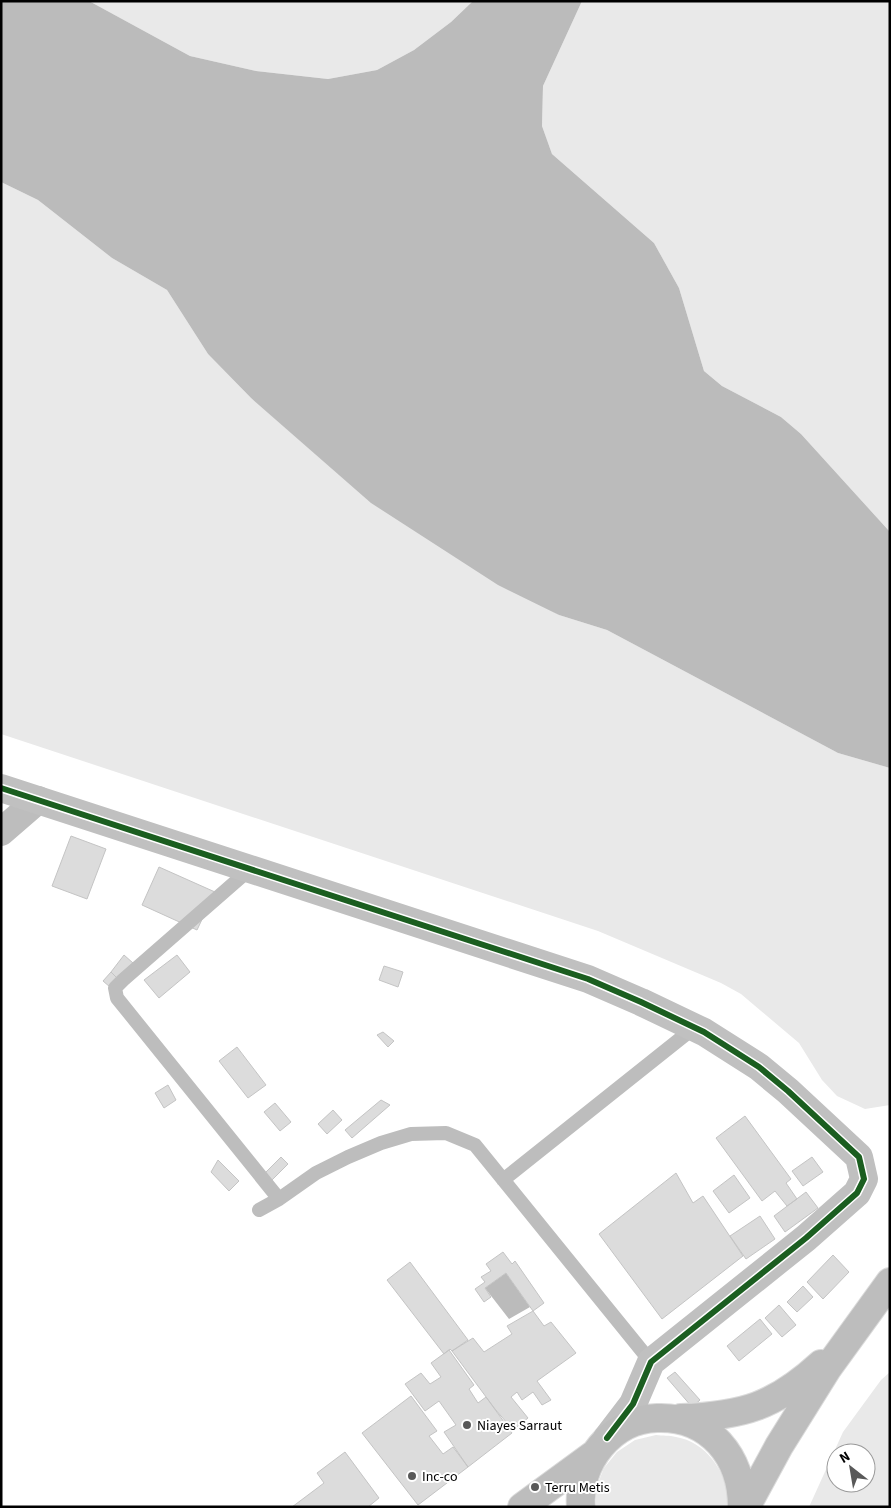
<svg xmlns="http://www.w3.org/2000/svg" width="891" height="1508" viewBox="0 0 891 1508" font-family="'Source Sans 3',sans-serif">
<rect width="100%" height="100%" fill="#fff"/>
<!-- green -->
<path fill="#e9e9e9" fill-rule="evenodd" d="M89,1h384l-22,21 -37,28 -37,20 -49,9 -72,-8 -66,-15z
M582,1h308v531l-89,-98 -20,-17 -59,-31 -18,-15 -25,-83 -25,-45 -102,-89 -10,-28 1,-40z
M1,182l37,18 74,58 55,32 41,64 43,44 121,105 187,112 48,15 231,123 52,15v337l-25,4 -28,-13 -15,-16 -23,-37 -58,-49 -20,-11 -123,-52 -597,-197z
M890,1372v135h-81l34,-75 38,-52zM836,1453h30v30h-30z
M656,1435c7,1 13,0 20,2 31,5 55,39 51,70h-131v-19l8,-20 13,-16 18,-12z"/>
<!-- water -->
<path fill="#bbb" d="M1,1h88l101,55 66,15 72,8 49,-9 37,-20 37,-28 22,-21h109l-39,85 -1,40 10,28 102,89 25,45 25,83 18,15 59,31 20,17 89,98v236l-52,-15 -231,-123 -48,-15 -61,-30 -127,-82 -120,-105 -43,-44 -41,-64 -55,-32 -74,-58 -37,-18z
M506,1273l24,34 -21,12 -24,-31z"/>
<!-- building -->
<path fill="#dcdcdc" stroke="#c4c4c4" d="M71,836l35,13 -19,50 -35,-13z
M159,867l56,25 -18,38 -55,-25z
M124,955l9,8 -16,15 -6,-6z
M177,955l13,17 -31,26 -15,-18z
M384,966l19,6 -5,15 -19,-7z
M111,972l6,6 -7,9 -7,-6z
M383,1032l11,9 -6,6 -11,-12z
M237,1047l29,38 -18,13 -29,-37z
M168,1085l8,15 -12,8 -9,-15z
M381,1100l9,5 -38,33 -7,-8z
M275,1103l16,19 -11,9 -16,-19z
M333,1110l9,10 -15,14 -9,-10z
M745,1116l46,63 -5,4 11,16 -10,7 -12,-15 -13,10 -46,-63z
M281,1157l7,7 -16,16 -7,-7z
M812,1157l11,15 -20,14 -11,-15z
M218,1160l21,21 -10,10 -18,-19z
M676,1173l17,30 10,-7 40,60 -81,63 -63,-85z
M734,1175l16,23 -21,15 -16,-22z
M806,1192l12,16 -33,24 -11,-16z
M760,1216l15,23 -29,20 -16,-23z
M503,1252l9,12 3,-3 29,42 -11,8 -27,-38 -21,15 6,9 -7,5 -9,-13 10,-7 -4,-5 10,-6 -5,-7z
M833,1255l16,17 -26,27 -16,-17z
M410,1262l58,78 -16,11 -2,-2 -6,5 -57,-74z
M803,1286l10,11 -16,15 -10,-10z
M779,1305l17,20 -14,12 -17,-19z
M533,1311l11,15 7,-4 25,31 -39,28 14,19 -9,5 -9,-13 -11,8 -5,-8 -6,5 17,21 -15,12 -18,-21 -43,-58 21,-13 11,14 28,-18 -5,-8z
M760,1319l12,15 -33,27 -12,-15z
M449,1350l25,35 -5,4 9,14 8,-6 26,36 -44,34 -24,-35 12,-7 -17,-24 -14,10 -20,-27 16,-11 9,11 11,-7 -10,-14z
M675,1372l25,28 -8,7 -25,-29z
M411,1396l26,35 -8,5 14,18 10,-7 15,20 -50,38 -56,-72z
M345,1452l34,46 -11,9h-76l32,-24 -7,-10z"/>
<g fill="none" stroke-linecap="round" stroke-linejoin="round">
<!-- highway casing -->
<g stroke="#dbdbdb" stroke-width="30">
<path id="highway" d="M681,1418c62,-2 94,-12 140,-54
M522,1507l71,-52
M581,1507c-4,-44 31,-88 76,-89 53,-2 85,39 85,89
M746,1507l33,-61 48,-77 63,-87"/>
</g>
<!-- lane -->
<path stroke="#bdbdbd" stroke-width="14" d="M249,870l-126,110 -8,8 2,10 162,201
M503,1180l192,-153
M259,1210l20,-11 37,-26 32,-16 33,-14 30,-9 35,-1 29,12 176,217"/>
<!-- street -->
<path stroke="#bdbdbd" stroke-width="28" d="M1,832l37,-32"/>
<!-- secondary -->
<path stroke="#c0c0c0" stroke-width="28" d="M1,788l587,191 53,23 63,30 55,35 29,24 71,66 5,22 -7,14 -51,45 -155,124 -18,42 -26,34"/>
<!-- highway -->
<use href="#highway" stroke="#bdbdbd" stroke-width="28"/>
<!-- cycleway casing -->
<g stroke="#fff" stroke-width="9">
<path id="cycleway" d="M1,788l587,191 53,23 63,30 55,35 29,24 71,66 5,22 -7,14 -51,45 -155,124 -18,42 -26,34"/>
</g>
<!-- cycleway -->
<use href="#cycleway" stroke="#1b5e20" stroke-width="6"/>
</g>
<!-- markers -->
<g fill="#595959" stroke="#fff" stroke-width="2">
<circle cx="467" cy="1425" r="5"/>
<circle cx="412" cy="1476" r="5"/>
<circle cx="535" cy="1487" r="5"/>
</g>
<g text-anchor="middle" stroke-width="4" stroke-linejoin="round" paint-order="stroke">
<!-- poi labels -->
<g font-size="14" fill="#000" stroke="#fff" text-anchor="start">
<text x="477" y="1430">Niayes Sarraut</text>
<text x="422" y="1481">Inc-co</text>
<text x="545" y="1492">Terru Metis</text>
</g>
</g>
<!-- border -->
<rect width="891" height="1508" fill="none" stroke="#000000" stroke-width="5"/>
<!-- north arrow -->
<g transform="translate(851 1468) rotate(329)"><circle r="24" fill="#ffffff" stroke="#999999"/>
<path d="M0-4L9 19L0 12L-9 19Z" fill="#595959"/>
<text y="-8" font-size="14" font-weight="bold" text-anchor="middle" fill="#000000">N</text>
</g>
</svg>
